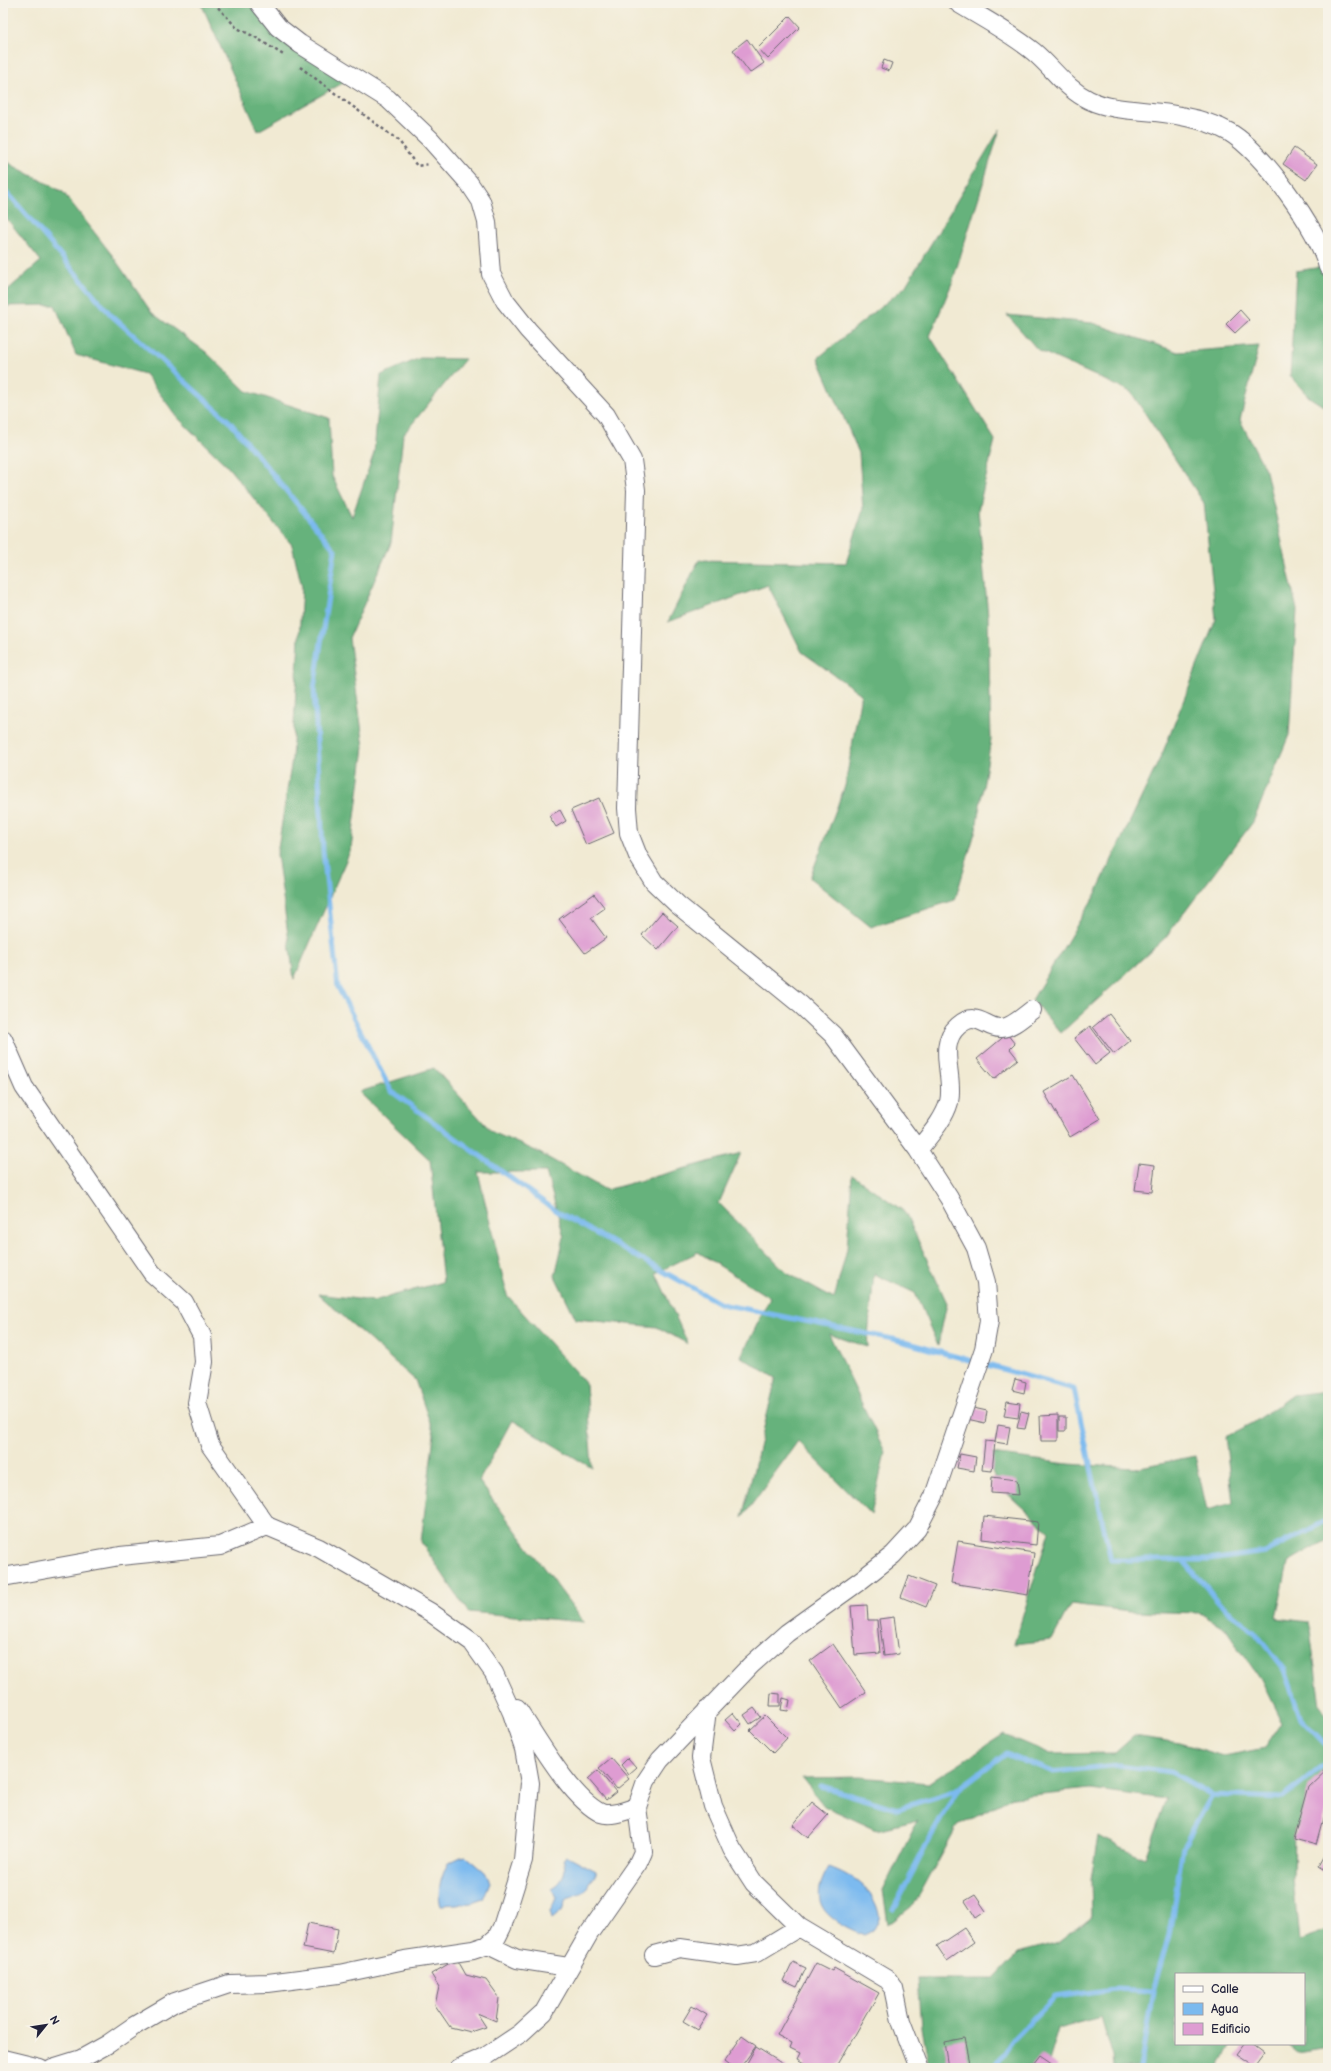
<svg xmlns="http://www.w3.org/2000/svg" width="1331" height="2071" viewBox="0 0 1331 2071" font-family="'Balsamiq Sans',sans-serif">
<rect width="100%" height="100%" fill="#f7f3e8"/>
<filter id="ink" filterUnits="userSpaceOnUse"><feTurbulence type="fractalNoise" baseFrequency=".025" numOctaves="2"/><feDisplacementMap in="SourceGraphic" scale="8" xChannelSelector="R" yChannelSelector="G"/><feConvolveMatrix kernelMatrix="1 2 1 2 8 2 1 2 1" color-interpolation-filters="sRGB"/></filter>
<filter id="wash" filterUnits="userSpaceOnUse"><feTurbulence type="fractalNoise" baseFrequency=".012" numOctaves="4" result="noise"/><feDisplacementMap in="SourceGraphic" scale="16" xChannelSelector="R" yChannelSelector="G"/><feGaussianBlur stdDeviation="0.9" result="paint"/><feColorMatrix in="noise" values="0 0 0 0 0 0 0 0 0 0 0 0 0 0 0 0 0 1.4 0 .05"/><feComposite in="paint" operator="in"/></filter>
<g filter="url(#wash)">
<rect width="100%" height="100%" fill="#f1ead3"/>
<!-- forest -->
<path fill="#66b27c" stroke="#446a5c" d="M201,3h50l106,72 -99,56z
M1000,129l-48,154 -22,53 65,104 -17,70 10,106 3,124 -15,89 -21,71 -84,27 -61,-49 35,-92 16,-92 -59,-42 -34,-67 -100,37 31,-62 147,3 17,-53 -4,-57 -41,-95 87,-71z
M3,158l9,7 51,27 49,63 40,58 54,39 40,39 83,27 3,58 20,41 22,-64 7,-78 39,-17 45,1 -62,76 -12,108 -42,95 15,109 -13,102 -57,130 -17,-125 15,-95 10,-172 -10,-42 -65,-79 -49,-48 -33,-44 -69,-19 -21,-50 -52,1v-12l38,-33 -38,-47z
M1328,266v143l-19,-12 -19,-21 6,-105z
M1007,315l86,8 85,29 81,-6 -19,74 26,51 31,139 -8,125 -36,87 -88,116 -104,95 -29,-33 63,-105 68,-143 53,-133 -12,-116 -73,-111 -93,-42z
M434,1068l58,64 44,19 70,39 135,-37 -22,50 68,70 47,26 13,-50 5,-74 53,37 42,91 -9,43 -23,-53 -41,-19 -7,73 -38,-13 56,118 -14,63 -73,-74 -56,77 34,-140 -35,-21 29,-59 -72,-46 -42,21 32,71 -31,-17 -81,-8 -21,-43 9,-39 -18,-65h-68l29,123 79,89 6,84 -80,-48 -33,61 105,141 -116,-10 -47,-70 13,-108 -19,-54 -97,-86 55,7 70,-19 -13,-122 -71,-68z
M1328,1391v149l-40,23 -12,55 33,4 11,84 8,9v83l-34,31 -1,50 6,61 29,-10v117l-30,5 -10,-8h16v-70h-128v70h55l-13,24h-104l-1,-11 -12,-40 -43,11 -12,40h-118l-7,-42 -4,-47h76l25,-26 41,-11 33,-26 -1,-37 7,-43 47,22 21,-59 -76,-10 -77,8 -56,29 -42,77 -27,21 -5,-34 35,-70 -41,10 -53,-24 -22,-28 58,-1 69,6 75,-49 47,20 64,-1 19,-17 46,7 44,13 41,-8 17,-25 -21,-43 -36,-52 -25,-15 -70,-2 -59,-7 -19,36 -38,4 35,-112 -51,-47 -14,-32 84,11 67,4 60,-12 12,54 26,-7 -8,-66 28,-14 39,-28z"/>
<!-- water -->
<path fill="#7bbaef" stroke="#4e6e95" d="M566,1855l30,16v5l-7,5c-2,14 -13,14 -24,19l-1,9 -12,10 -2,-7 6,-14 -4,-10c12,-6 15,-17 11,-29z
M466,1856l19,16 5,10 -7,17 -11,4 -31,2c-5,-13 1,-30 7,-42l13,-6z
M829,1867c22,8 46,23 50,48 1,5 -3,11 -5,15l-10,5c-35,-15 -59,-29 -35,-68z"/>
<g fill="none" stroke-linecap="round" stroke-linejoin="round">
<!-- stream -->
<path stroke="#7bbaef" stroke-width="5" d="M3,190l10,9 98,116 118,106 106,129 -21,139 9,162 15,136 53,104 165,120 165,93 172,35 181,50 37,171h98l56,-8 63,-32
M1183,1560l43,50 28,21 30,39 17,49 27,28
M821,1786l76,23 60,-19 49,-37 47,19 66,-7 52,7 41,23 71,3 45,-36
M893,1910l36,-70 28,-50
M994,2068l17,-26 44,-45 60,-8 38,2
M1140,2068l13,-77 16,-56 14,-88 29,-52"/>
</g>
<g id="blocks">
<!-- building -->
<path fill="#de9cd2" d="M790,16l10,11 -32,32 -10,-11z
M747,39l17,24 -14,10 -17,-23z
M884,60l8,3 -3,8 -8,-3z
M1294,148l23,16 -11,16 -23,-16z
M1240,310l9,10 -14,13 -9,-9z
M599,798l15,35 -28,12 -15,-35z
M560,810l6,11 -10,6 -7,-11z
M594,894l11,14 -14,10 15,20 -21,15 -26,-34z
M662,912l16,14 -20,24 -16,-15z
M1109,1014l21,27 -16,13 -21,-27z
M1090,1026l20,27 -15,12 -21,-27z
M1007,1034l8,10 -5,5 8,10 -24,20 -17,-20z
M1073,1075l27,44 -30,18 -26,-45z
M1139,1163l16,2 -3,27 -17,-2z
M1015,1379l11,3 -2,11 -12,-3z
M1007,1401l13,2 -2,15 -14,-2z
M969,1407l18,4 -2,12 -18,-4z
M1021,1411l8,2 -4,16 -8,-1z
M1058,1415v26h-17l-1,-25z
M1059,1417h7v14h-7z
M998,1425l12,2 -3,17 -12,-2z
M985,1441l10,1 -3,29 -10,-1z
M960,1454l16,3 -2,14 -17,-3z
M992,1477l25,3 2,15 -28,-2z
M984,1516l54,6 -2,23 -54,-6z
M958,1541l76,12 -6,42 -77,-12z
M909,1576l26,10 -9,21 -25,-10z
M867,1605l1,15h9l3,33 -25,2 -4,-49z
M894,1617l5,37 -15,2 -5,-37z
M833,1644l33,48 -24,16 -32,-47z
M771,1693l9,1v12h-10z
M783,1698l7,2 -2,11 -7,-1z
M754,1708l7,9 -11,7 -6,-9z
M733,1713l9,11 -7,7 -10,-11z
M765,1716l22,22 -14,15 -23,-23z
M611,1758l18,21 -12,10 -18,-21z
M628,1758l8,9 -8,7 -7,-9z
M1328,1767v34l-12,44 -22,-6 15,-54z
M598,1770l18,22 -10,8 -18,-21z
M812,1802l16,13 -20,23 -15,-13z
M1328,1850v24l-10,-6z
M975,1895l11,16 -10,7 -11,-17z
M308,1923l30,6 -4,25 -31,-6z
M964,1928l10,14 -27,19 -10,-15z
M457,1959l9,16 20,5 13,18 -3,23 -19,-8 9,14 -15,5 -21,-5 -15,-22 4,-18 -8,-13z
M793,1962l13,6 -9,19 -13,-6z
M816,1963l16,8 2,-3 45,25 -43,75h-34l2,-5 -7,-4 3,-6 -10,-5 2,-5 -15,-8z
M692,2006l15,9 -9,15 -15,-9z
M742,2036l14,10 -16,22h-8l-8,-6z
M964,2038l6,30h-22l-4,-26z
M1245,2044h8l12,9 -11,15 -18,-12z
M756,2047l33,21h-45z
M1041,2055l16,11 -2,2h-24z"/>
</g>
</g>
<g filter="url(#ink)">
<use href="#blocks" fill-opacity="0" stroke="#6a6870" stroke-width="1"/>
<g fill="none" stroke-linecap="round" stroke-linejoin="round">
<!-- minor casing -->
<g stroke="#6a6870" stroke-width="20">
<path id="minor" d="M259,3l19,24 22,17 88,55 42,40 39,44 12,18 6,21 4,52 14,27 23,29 78,85 26,45 4,30 -9,318 2,25 9,23 16,26 24,23 123,100 32,30 85,115 31,48 27,50 10,34 3,39 -5,28 -50,147 -17,33 -24,26 -32,25 -74,53 -36,32 -91,95 -14,21 -9,26 6,45 -5,11 -48,69 -46,80 -23,21 -36,24 -26,11
M958,3c26,16 53,30 76,49 19,16 32,37 55,48 27,13 62,9 92,16 16,3 34,8 48,16 33,19 90,98 99,135
M3,1039l21,48 128,186 32,29 18,34 2,26 -7,41 13,42 57,81
M918,1150c11,-14 26,-30 31,-48 6,-25 -13,-57 9,-76 20,-17 27,3 43,2 10,0 23,-12 31,-18
M3,1577l117,-21 100,-10 47,-20 52,22 111,64 42,30 22,31 18,40 12,36 6,34 -7,77 -21,67 -5,10 -9,8 -15,5 -68,10 -66,14 -71,9 -39,1 -54,18 -41,24 -26,18 -27,15 -29,9
M517,1708c19,28 54,91 84,105 11,4 26,-3 36,-6
M707,1710l-6,48 12,48 19,43 22,34 45,44 89,53 6,8 7,33 18,47
M488,1945l29,14 51,8
M654,1955l26,-7 57,8 19,-3 43,-26
M3,2059l37,9"/>
</g>
<!-- path -->
<path stroke="#6a6870" stroke-width="2.5" stroke-dasharray="3 3" stroke-linecap="butt" d="M214,3l23,25 18,9 30,19
M300,67l99,74 18,25 13,-2"/>
<!-- minor -->
<use href="#minor" stroke="#fff" stroke-width="18"/>
</g>
</g>
<!-- margin -->
<rect width="1331" height="2071" fill="none" stroke="#f7f3e8" stroke-width="16"/>
<!-- legend -->
<rect x="1175" y="1973" width="130" height="72" fill="#f7f3e8" stroke="#a29fa3"/>
<rect x="1183" y="1986" width="20" height="6" fill="#ffffff" stroke="#a29fa3"/>
<text x="1211" y="1993" font-size="12" fill="#22223b">Calle</text>
<rect x="1183" y="2003" width="20" height="12" fill="#7bbaef" stroke="#a29fa3"/>
<text x="1211" y="2013" font-size="12" fill="#22223b">Agua</text>
<rect x="1183" y="2023" width="20" height="12" fill="#de9cd2" stroke="#a29fa3"/>
<text x="1211" y="2033" font-size="12" fill="#22223b">Edificio</text>
<!-- north arrow -->
<g transform="translate(46 2025) rotate(60)" stroke="#f7f3e8" stroke-width="3" paint-order="stroke">
<path d="M0-3L7 15L0 10L-7 15Z" fill="#22223b"/>
<text y="-6" font-size="11" font-weight="bold" text-anchor="middle" fill="#22223b">N</text>
</g>
</svg>
